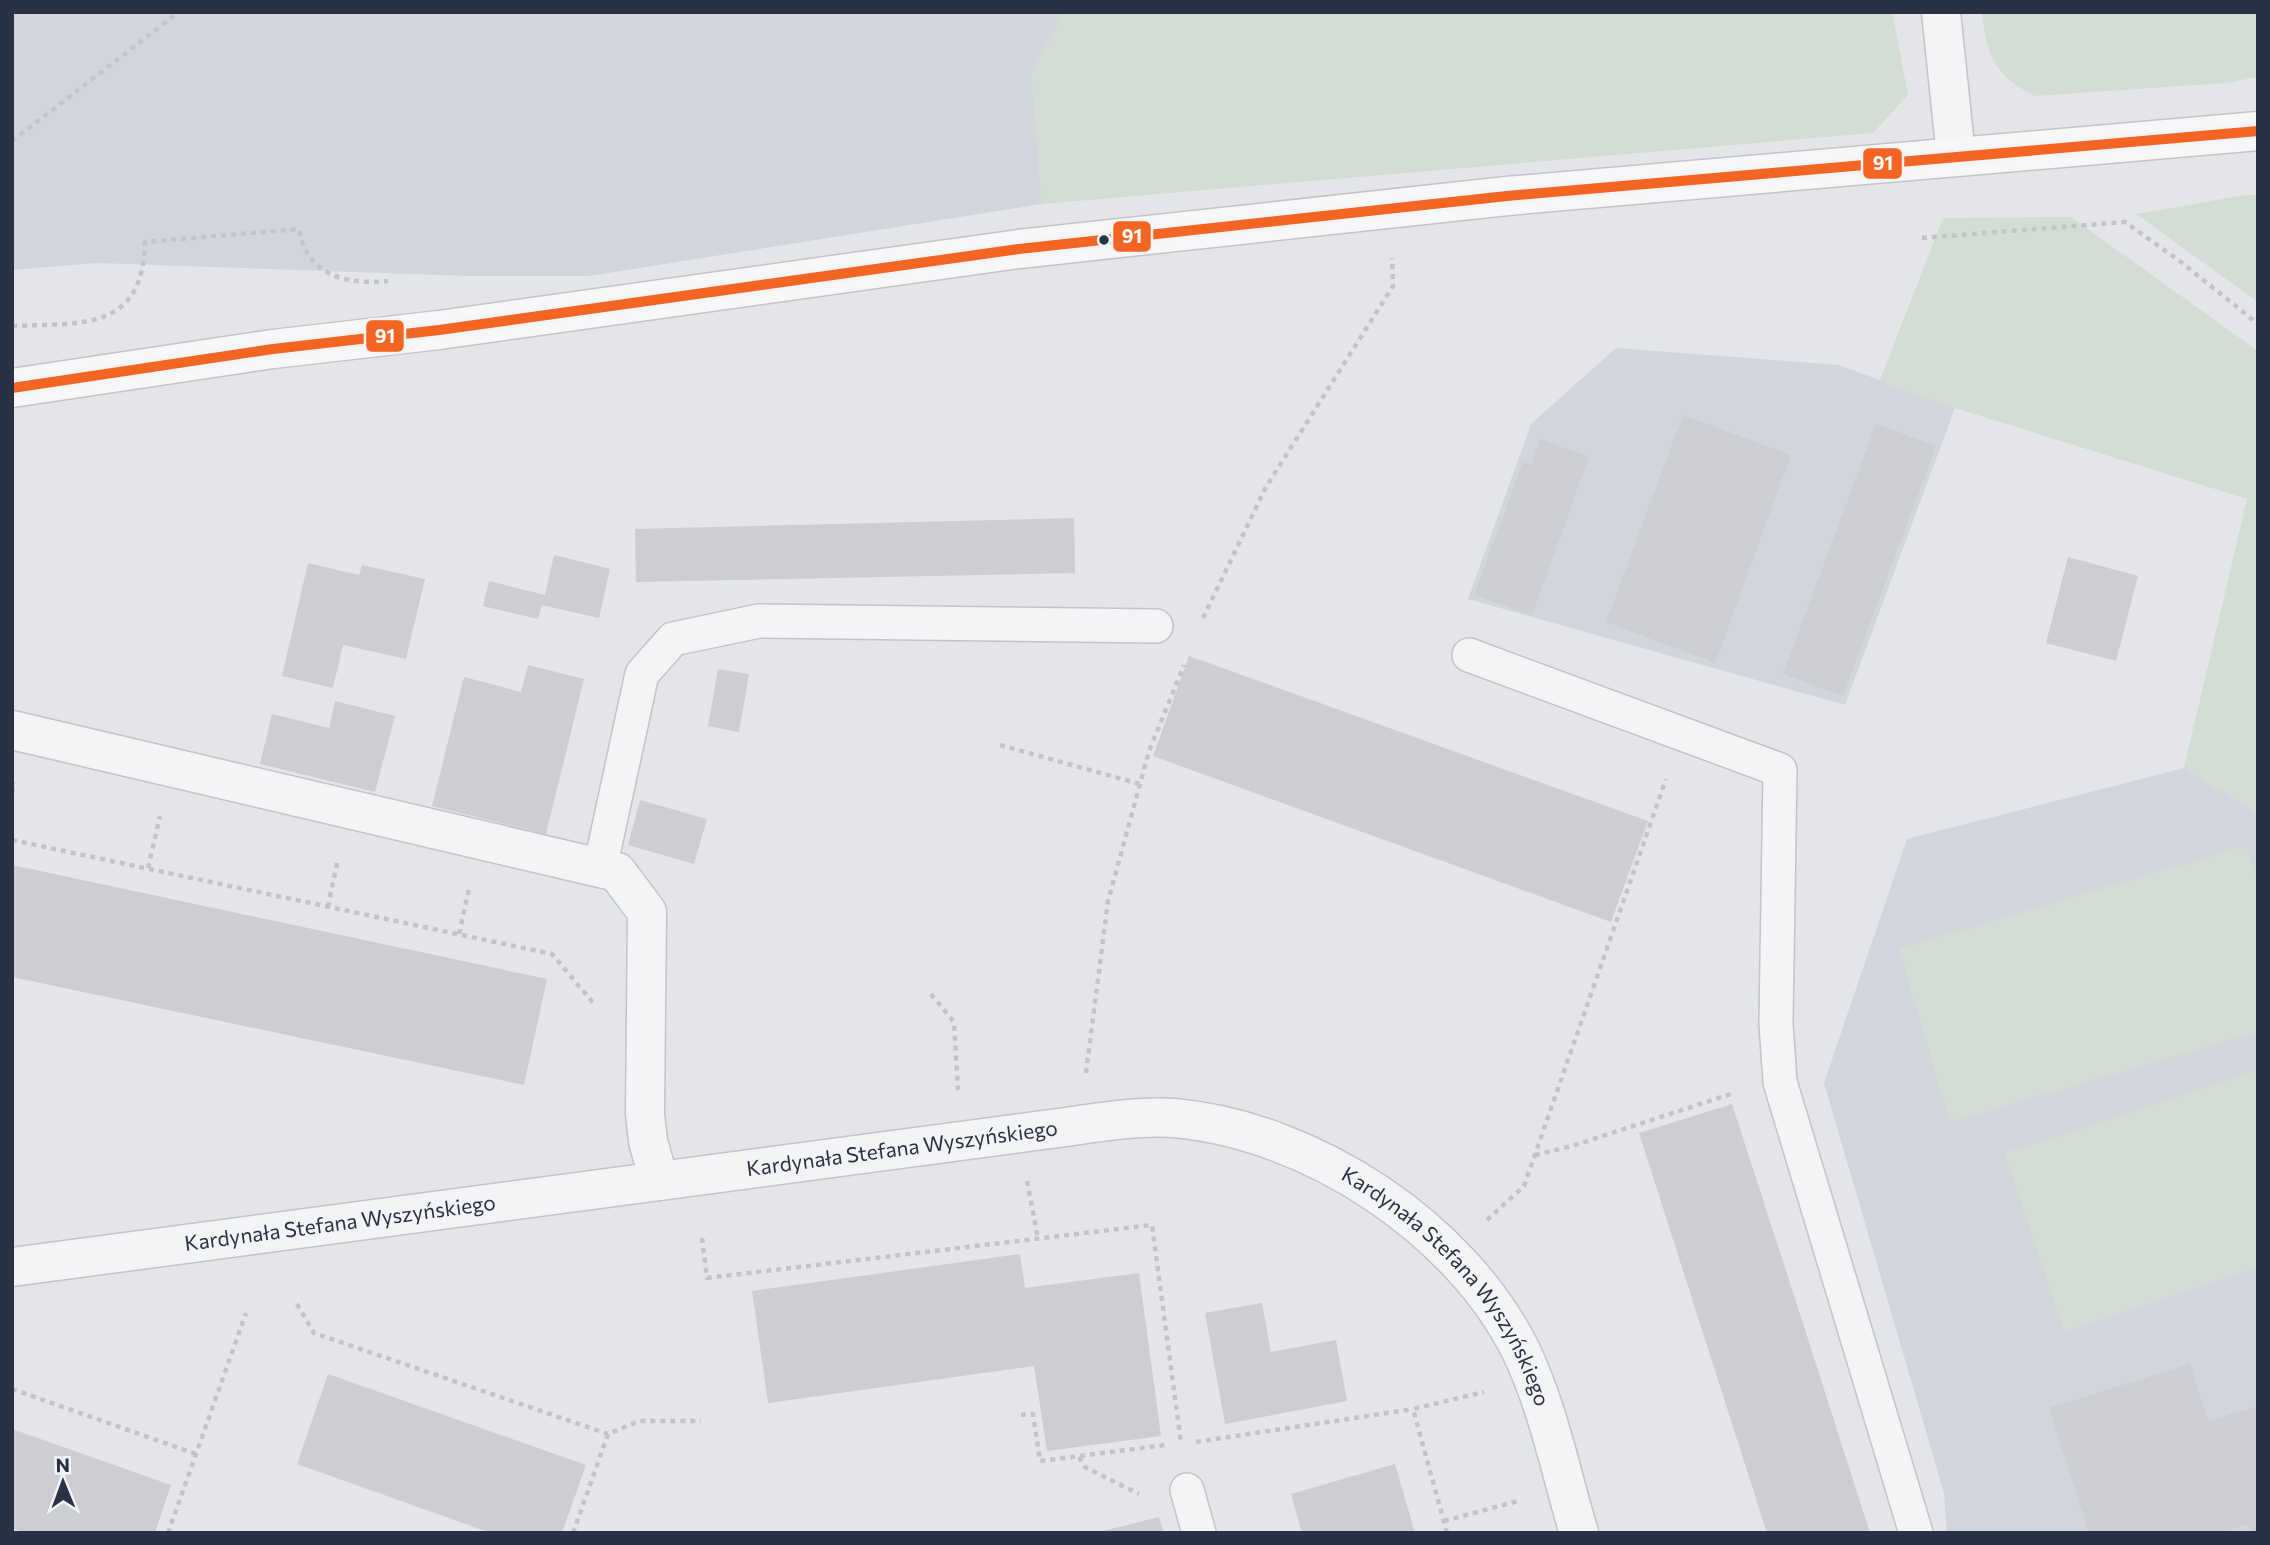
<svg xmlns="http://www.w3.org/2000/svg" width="2270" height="1545" viewBox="0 0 2270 1545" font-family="Commissioner,sans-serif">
<rect width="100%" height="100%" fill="#e4e6e9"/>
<!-- built -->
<path fill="#d2d5dc" d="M12,12h1053l-33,60 10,132 -453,72h-121l-371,-13 -85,7z
M1616,348l223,17 116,43 -110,297 -377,-106 63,-175z
M2184,768l74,45v720h-311l-3,-40 -120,-410 83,-244z"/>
<!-- green -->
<path fill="#d4ddd4" d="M1065,12h827l16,83 -35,38 -831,71 -10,-132z
M1982,12h276v65l-33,6 -190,13c-40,-20 -49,-40 -53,-84z
M2246,195h12v107l-122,-88z
M2071,217l187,134v462l-74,-45 63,-269 -292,-91 -75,-28 63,-162z
M2246,846l12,40v146l-308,90 -51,-173z
M2258,1070v198l-194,63 -59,-178z"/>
<!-- building -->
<path fill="#ccced2" d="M1683,415l108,40 -76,208 -109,-41z
M1876,424l60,22 -93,250 -60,-22z
M1540,439l49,18 -57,158 -58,-20 49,-133 8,3z
M1074,518l1,55 -439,9 -1,-53z
M554,555l56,14 -11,49 -57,-13 -4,14 -55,-13 6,-25 56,14z
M2068,557l70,19 -22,85 -70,-18z
M308,563l51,12 3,-10 63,14 -19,80 -63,-14 -10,43 -51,-12z
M1189,656l459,165 -37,101 -458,-166z
M528,665l56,14 -38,155 -114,-28 32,-129 57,15z
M718,669l31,5 -10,58 -31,-6z
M335,701l60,15 -20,76 -115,-28 12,-50 57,14z
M640,800l67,19 -13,45 -66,-19z
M12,865l535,114 -23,106 -512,-108z
M1732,1104l69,213 69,216h-103l-128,-400z
M1020,1254l5,34 114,-15 22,163 -114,15 -13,-85 -266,37 -16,-112z
M1262,1303l9,49 65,-12 11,61 -122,23 -20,-111z
M2190,1364l18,57 50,-15v127h-7l-3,-9 -29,9h-130l-40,-125z
M328,1374l258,91 -24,68h-71l-194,-69z
M12,1429l159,56 -16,48h-130l-13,-5z
M1395,1464l20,69h-113l-11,-39z
M1159,1517l5,16h-65v-1z"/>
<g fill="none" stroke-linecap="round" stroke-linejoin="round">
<!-- service casing -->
<g stroke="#c2c4c7" stroke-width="36">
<path id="service" d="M1469,655l311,115 -4,254 4,58 136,451
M600,868l42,-194 31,-35 86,-18 397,5
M1187,1490l12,43"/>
</g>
<!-- minor casing -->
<g stroke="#c2c4c7" stroke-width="41">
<g id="minor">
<path d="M1941,12l15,144"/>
<path d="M12,730l605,142 30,40 -2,202 3,27 11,40"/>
<path id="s1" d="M12,1267l1031,-137c42,-5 89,-15 131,-12 137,12 286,110 347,233 27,56 40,122 58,182"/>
</g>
</g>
<!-- secondary casing -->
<g stroke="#c2c4c7" stroke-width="41">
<path id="secondary" d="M12,388l261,-39 166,-19 580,-81 488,-53 751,-65"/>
</g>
<!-- path -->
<path stroke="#c3c4c9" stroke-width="4.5" stroke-dasharray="5 5" stroke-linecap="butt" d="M12,141l167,-129
M1922,238l203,-16 56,40 77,62
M12,326c69,-3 131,6 133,-84l154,-13c8,47 47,56 89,52
M1203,618l63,-131 127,-201 -1,-28
M1000,745l140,39
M12,793l2,-11
M12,840l540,114 43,51
M148,868l12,-52
M328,907l10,-49
M459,934l10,-45
M931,994l23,28 4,68
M1086,1073l22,-172 41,-150 35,-86
M1535,1155l37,-9 162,-53
M1027,1181l11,57
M1487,1220l37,-34 142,-407
M702,1238l5,40 445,-53 29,218
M297,1304l17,29 294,101
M12,1389l184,65
M1021,1415l12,-1 7,47 125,-16
M1196,1442l217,-33
M1079,1457l6,10 54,27
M1444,1521l74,-20
M168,1533l78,-220
M573,1533l35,-99 31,-13h62
M1447,1533l-34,-124 71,-17"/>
<!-- service -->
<use href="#service" stroke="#f3f4f6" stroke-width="33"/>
<!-- minor -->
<use href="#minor" stroke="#f3f4f6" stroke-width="38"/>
<!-- secondary -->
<use href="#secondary" stroke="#f7f7f7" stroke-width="38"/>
<!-- bus-1 casing -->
<g stroke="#f2f4f8" stroke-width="16">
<path id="bus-1" d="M12,388l261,-39 166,-19 580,-81 488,-53 751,-65"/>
</g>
<!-- bus-1 -->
<use href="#bus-1" stroke="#f26522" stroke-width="10"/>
</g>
<!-- markers -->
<circle fill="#293244" stroke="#f2f4f8" stroke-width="2.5" cx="1104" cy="240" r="6"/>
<g text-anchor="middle" stroke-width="7" stroke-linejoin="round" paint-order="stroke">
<!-- street labels -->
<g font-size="21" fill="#293244" stroke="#f2f4f8">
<text dy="7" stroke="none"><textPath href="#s1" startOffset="898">Kardynała Stefana Wyszyńskiego</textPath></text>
<text dy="7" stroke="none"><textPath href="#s1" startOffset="331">Kardynała Stefana Wyszyńskiego</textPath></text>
<text dy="7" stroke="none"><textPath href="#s1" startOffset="1508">Kardynała Stefana Wyszyńskiego</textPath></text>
</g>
</g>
<g stroke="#f2f4f8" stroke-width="2.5">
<rect x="1862" y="147" width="41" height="33" rx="7" fill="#f26522"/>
<rect x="1112" y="220" width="40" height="33" rx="7" fill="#f26522"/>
<rect x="365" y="319" width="40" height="34" rx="7" fill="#f26522"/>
</g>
<g font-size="19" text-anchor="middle" font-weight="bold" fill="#fff">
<text x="1883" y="170">91</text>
<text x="1132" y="243">91</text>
<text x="385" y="343">91</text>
</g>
<!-- border -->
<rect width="2270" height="1545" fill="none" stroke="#293244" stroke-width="28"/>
<!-- north arrow -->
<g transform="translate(63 1482) rotate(359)" stroke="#f2f4f8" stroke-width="5" paint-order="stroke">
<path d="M0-5L12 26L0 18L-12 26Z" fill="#293244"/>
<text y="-10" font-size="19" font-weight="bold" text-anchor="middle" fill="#293244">N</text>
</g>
</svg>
